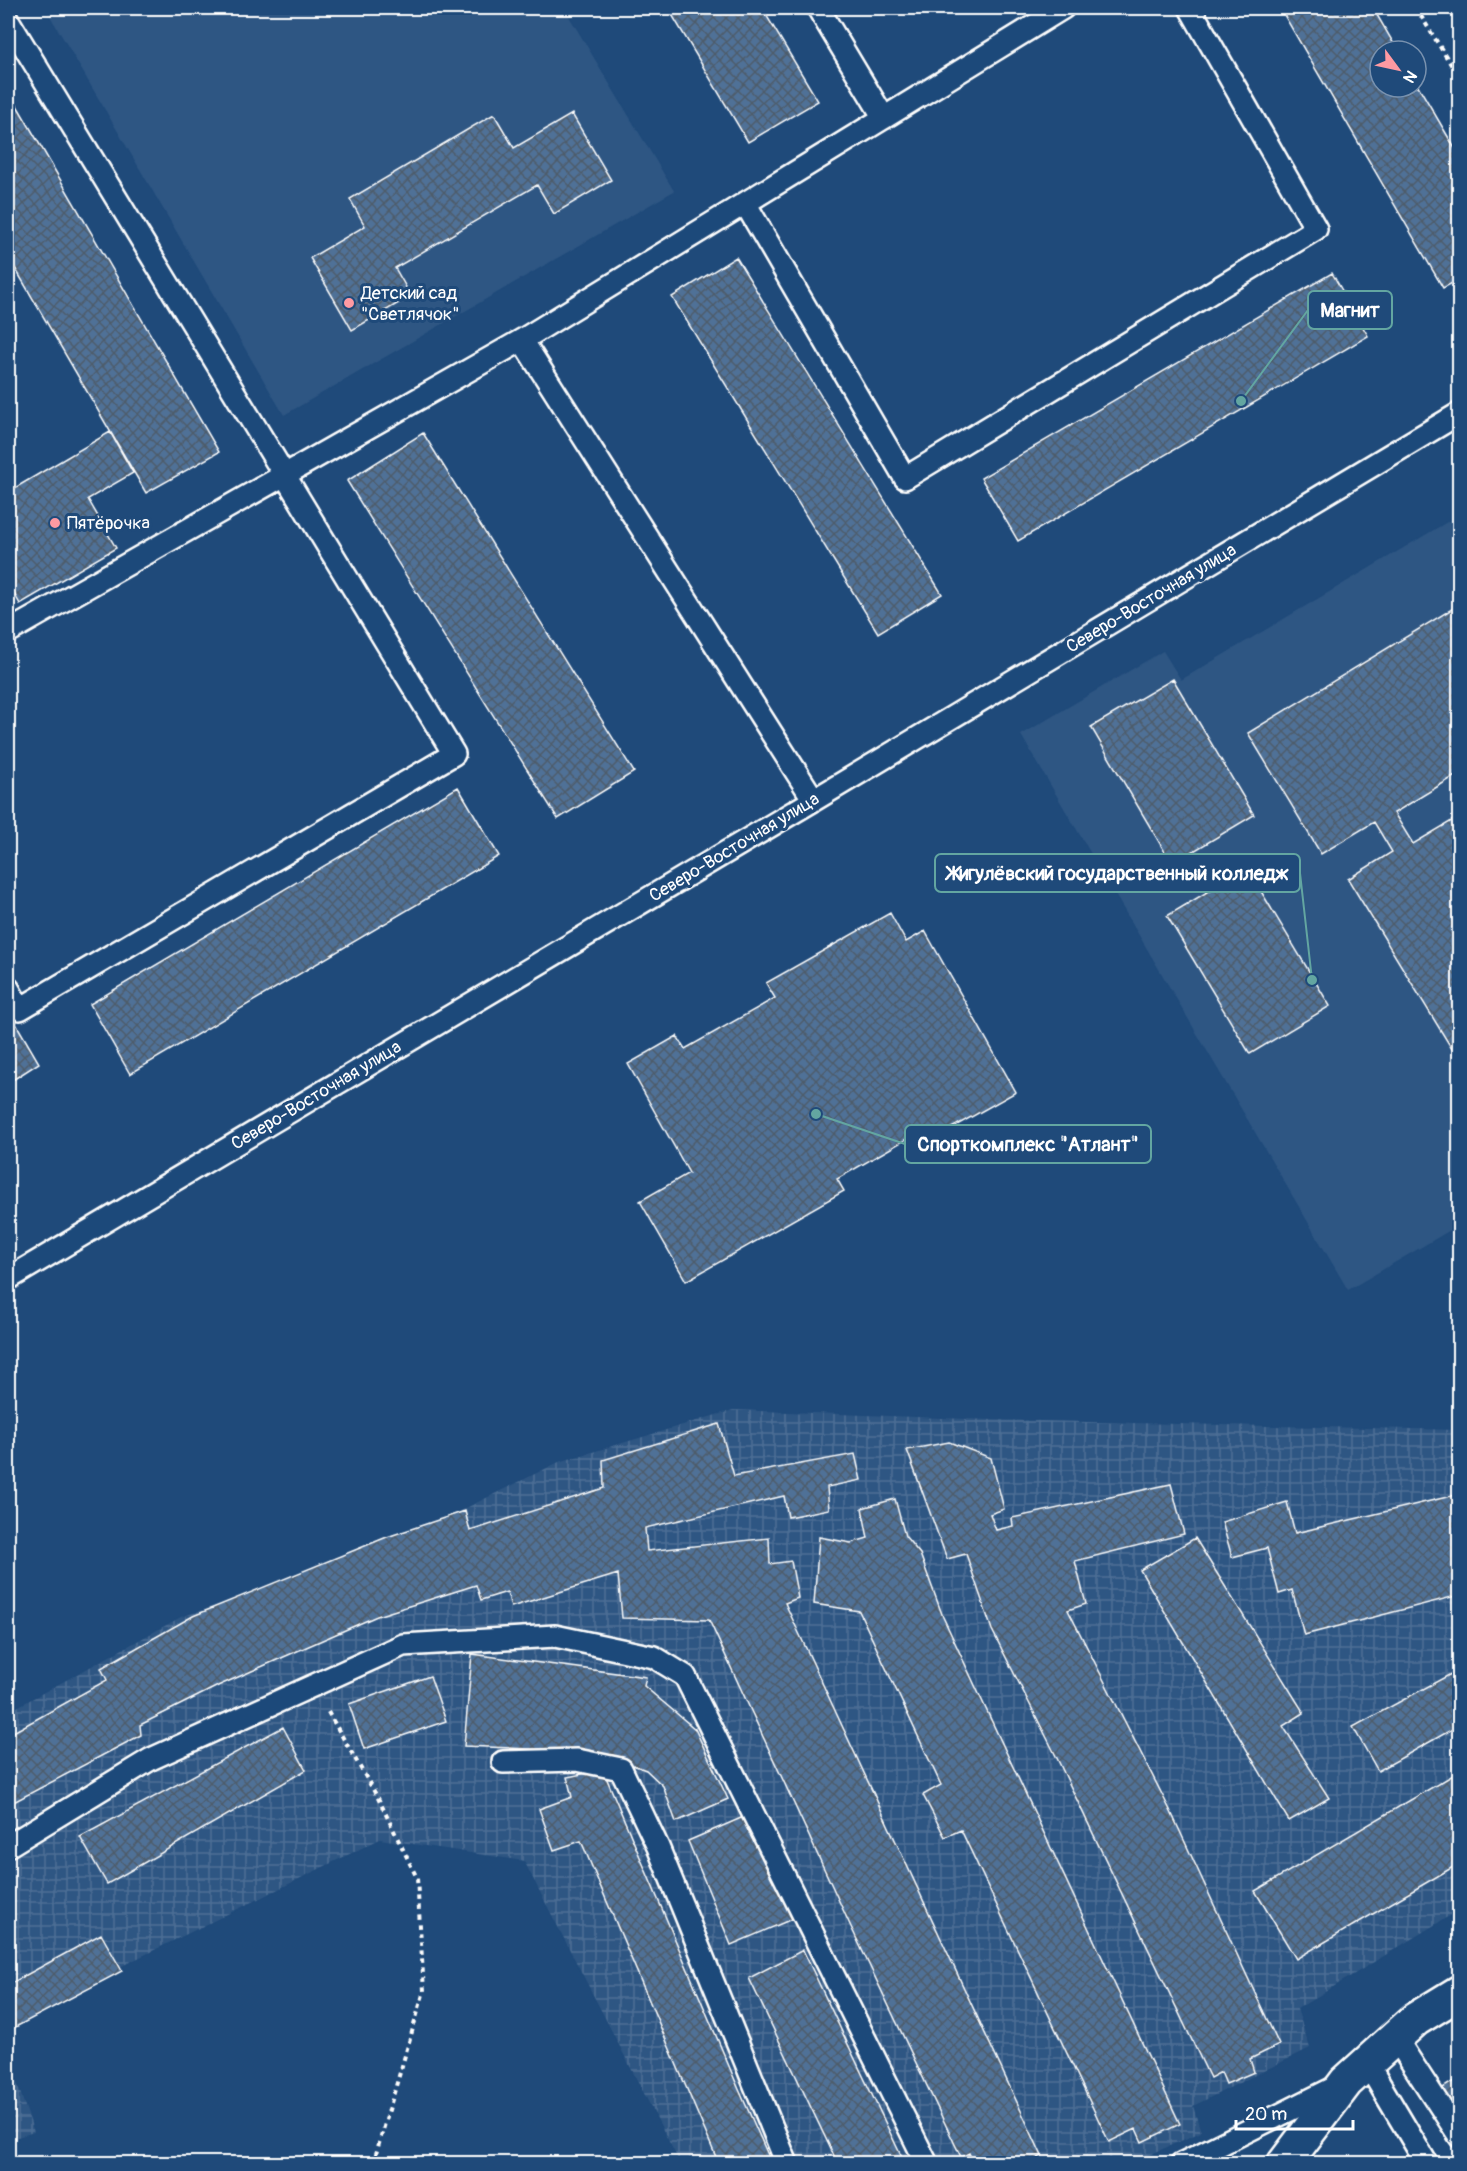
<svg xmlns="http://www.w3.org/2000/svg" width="1467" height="2171" viewBox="0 0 1467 2171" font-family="Pangolin,sans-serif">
<defs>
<pattern id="industrial-grid" width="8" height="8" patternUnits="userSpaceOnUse" patternTransform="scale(1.5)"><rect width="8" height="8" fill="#2e5683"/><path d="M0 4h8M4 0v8" fill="none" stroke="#4d6f96"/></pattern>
<pattern id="building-cross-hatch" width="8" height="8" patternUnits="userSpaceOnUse" patternTransform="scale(1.5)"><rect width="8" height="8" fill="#507197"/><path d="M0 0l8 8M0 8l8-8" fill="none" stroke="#4e5b6a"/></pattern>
</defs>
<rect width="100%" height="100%" fill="#1f4a7a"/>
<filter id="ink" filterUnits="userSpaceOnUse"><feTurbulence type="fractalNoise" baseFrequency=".0167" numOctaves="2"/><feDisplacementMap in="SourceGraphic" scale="12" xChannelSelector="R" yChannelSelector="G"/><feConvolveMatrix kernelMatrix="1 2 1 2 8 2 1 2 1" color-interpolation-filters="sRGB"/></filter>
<g filter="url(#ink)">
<!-- built -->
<path fill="#2e5683" d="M49,8h515l110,183 -390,224 -238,-406z
M1459,515v710l-111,65 -327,-555 142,-84 18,29z"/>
<!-- industrial -->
<path fill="url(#industrial-grid)" d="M733,1410l260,10 466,10v480l-162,99 13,39 -117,58 8,26 -70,31h-451l-156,-302 -144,-22 -372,183v-310l173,-95 188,-61 190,-94z
M8,2058l26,74 -26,8z"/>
<!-- building -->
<path fill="url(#building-cross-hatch)" stroke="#fff" stroke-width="1.5" d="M668,8h94l56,93 -70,41z
M1280,8h93l25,43h-18v36h36v-5l44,75v122l-17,9z
M15,102l204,350 -73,41 -138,-237v-150z
M494,114l20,34 58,-34 39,66 -57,34 -17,-29 -142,83 16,28 -59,34 -42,-72 55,-32 -15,-27z
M736,257l206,337 -64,39 -206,-336z
M1332,273l36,63 -350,205 -37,-63z
M110,432l23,41 -45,26 28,49 -96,56 -12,-21v-91z
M423,433l211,339 -76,47 -211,-338z
M1460,604v169l-66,40 19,31 47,-28v246l-112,-183 44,-27 -18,-30 -53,32 -73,-121z
M1173,679l81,136 -82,49 -81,-137z
M458,787l41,69 -369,218 -40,-70z
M1247,868l83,138 -80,48 -83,-138z
M890,913l16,29 19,-11 91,161 -100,56 -6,-11 -73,42 7,12 -158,90 -46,-80 49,-28 -61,-109 49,-28 8,13 90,-51 -9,-15z
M8,1010l31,53 -31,20z
M719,1424l15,52 121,-22 6,26 -34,7 2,22 -41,8 -4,-21 -139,32 2,23 122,-13 1,26 21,-3 7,37 -13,5 257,553 -15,8h-53l-5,-11 -8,4 -110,-230 -142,-307 -87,-2 -4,-44 -107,33 -4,-15 -26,8 -5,-15 -99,31 -157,69 -80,40 1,10 -133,70v-70l99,-55 -6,-12 92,-52 194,-79 78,-26 5,20 134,-43 -1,-28z
M949,1442l42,16 13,51 -14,5 6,16 17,-4 -1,-8 159,-34 13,50 -109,27 11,43 -18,6 103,202 108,233 -29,14 4,13 -28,12 -5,-12 -11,6 -156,-326 -62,-122 -26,-76 -19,5 -40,-109z
M1460,1494v101l-156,40 -12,-45 -13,4 -12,-46 -35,9 -10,-35 65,-20 8,31z
M895,1499l10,37 15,18 23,63 237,507 -38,18 -6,-13 -27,13 -148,-312 -16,7 -22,-42 18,-10 -82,-174 -45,-7 5,-67 32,6 17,-5 -6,-30z
M1195,1538l109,175 -21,13 46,72 -40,23 -149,-251z
M472,1654l174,23 -2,9 51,43 33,70 -52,23 -13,-36 -17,-16 -48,-18 -134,-6z
M1460,1669v56l-82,46 -25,-44z
M430,1676l16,45 -82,28 -15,-45z
M283,1727l23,43 -199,114 -27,-47z
M603,1770l134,315 35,79h-53l-138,-323 -27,9 -15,-41 33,-12 -5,-20z
M1460,1771v92l-164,96 -41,-68z
M748,1815l44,104 -61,26 -43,-104z
M101,1934l21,37 -114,60v-46z
M803,1950l102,214h-67l-89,-186z
M1460,2077v47l-22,-33z"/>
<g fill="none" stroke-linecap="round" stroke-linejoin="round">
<!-- service casing -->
<g stroke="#fff" stroke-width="26">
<path id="service" d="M818,8l66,110
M8,20l446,734 -434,255 -12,-21
M745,203l160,275 411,-249 -126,-221
M522,340l292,460
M8,632l514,-292 541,-332
M8,1279l806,-479 646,-387
M503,1762l74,-2 44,9 37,78 129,317
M8,1846l143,-87 252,-114 152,-9 99,21 31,19 242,488
M1395,2037l65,100
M1367,2063l60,101
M1181,2164l157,-78"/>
</g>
<!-- minor casing -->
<g stroke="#fff" stroke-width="38">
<path id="minor" d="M1284,2164l62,-82 70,-63 44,-27"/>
</g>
<!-- path -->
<path stroke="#fff" stroke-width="4" stroke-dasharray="4.5 4.5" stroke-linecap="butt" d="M1416,8l44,71
M328,1712l50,86 39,80 7,113 -51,173"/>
<!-- service -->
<use href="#service" stroke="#1f4a7a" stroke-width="21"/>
<!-- minor -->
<use href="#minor" stroke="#1f4a7a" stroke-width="33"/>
</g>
</g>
<!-- markers -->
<g fill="#ff9aa2" stroke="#1f4a7a" stroke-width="2">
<circle cx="349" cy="303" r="6"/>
<circle cx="55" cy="523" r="6"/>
</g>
<g text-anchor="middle" stroke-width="6" stroke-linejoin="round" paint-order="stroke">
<!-- poi labels -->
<g font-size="18" fill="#fff" stroke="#1f4a7a" text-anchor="start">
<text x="361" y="299">Детский сад<tspan x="361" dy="21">"Светлячок"</tspan></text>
<text x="67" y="529">Пятёрочка</text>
</g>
<!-- street labels -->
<g font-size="18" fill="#fff" stroke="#1f4a7a">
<text transform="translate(1151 598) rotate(-31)" y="6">Северо-Восточная улица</text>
<text transform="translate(734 847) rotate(-31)" y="6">Северо-Восточная улица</text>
<text transform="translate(316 1095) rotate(-31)" y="6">Северо-Восточная улица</text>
</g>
</g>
<!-- callouts -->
<path fill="none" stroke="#63a6a1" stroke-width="2" d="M1241 401L1308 310M1312 980L1300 873M816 1114L905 1144"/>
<g fill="#63a6a1" stroke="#1f4a7a" stroke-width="2">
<circle cx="1241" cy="401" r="6"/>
<circle cx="1312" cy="980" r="6"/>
<circle cx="816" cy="1114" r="6"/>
</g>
<g fill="#1f4a7a" stroke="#63a6a1" stroke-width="2">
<rect x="1308" y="291" width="84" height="38" rx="6"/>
<rect x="935" y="854" width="365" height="38" rx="6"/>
<rect x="905" y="1125" width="246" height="38" rx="6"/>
</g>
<g font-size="20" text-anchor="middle" font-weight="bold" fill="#fff">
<text x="1350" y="317">Магнит</text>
<text x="1118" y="880">Жигулёвский государственный колледж</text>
<text x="1028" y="1151">Спорткомплекс "Атлант"</text>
</g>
<!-- margin -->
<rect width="1467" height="2171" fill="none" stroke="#1f4a7a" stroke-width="30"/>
<rect x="15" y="15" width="1437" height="2141" fill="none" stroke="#fff" stroke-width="2" filter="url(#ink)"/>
<!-- north arrow -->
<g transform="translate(1398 69) rotate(123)"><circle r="28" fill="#1f4a7a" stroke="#7992af" stroke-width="1.5"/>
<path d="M0-4.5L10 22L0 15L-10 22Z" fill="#ff9aa2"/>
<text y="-9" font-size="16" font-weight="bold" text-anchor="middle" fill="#ffffff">N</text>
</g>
<!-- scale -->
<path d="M1236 2120v9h117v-9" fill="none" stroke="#ffffff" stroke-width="3"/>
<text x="1245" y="2120" font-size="18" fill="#ffffff" stroke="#1f4a7a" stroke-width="4.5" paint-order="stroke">20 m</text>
</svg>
